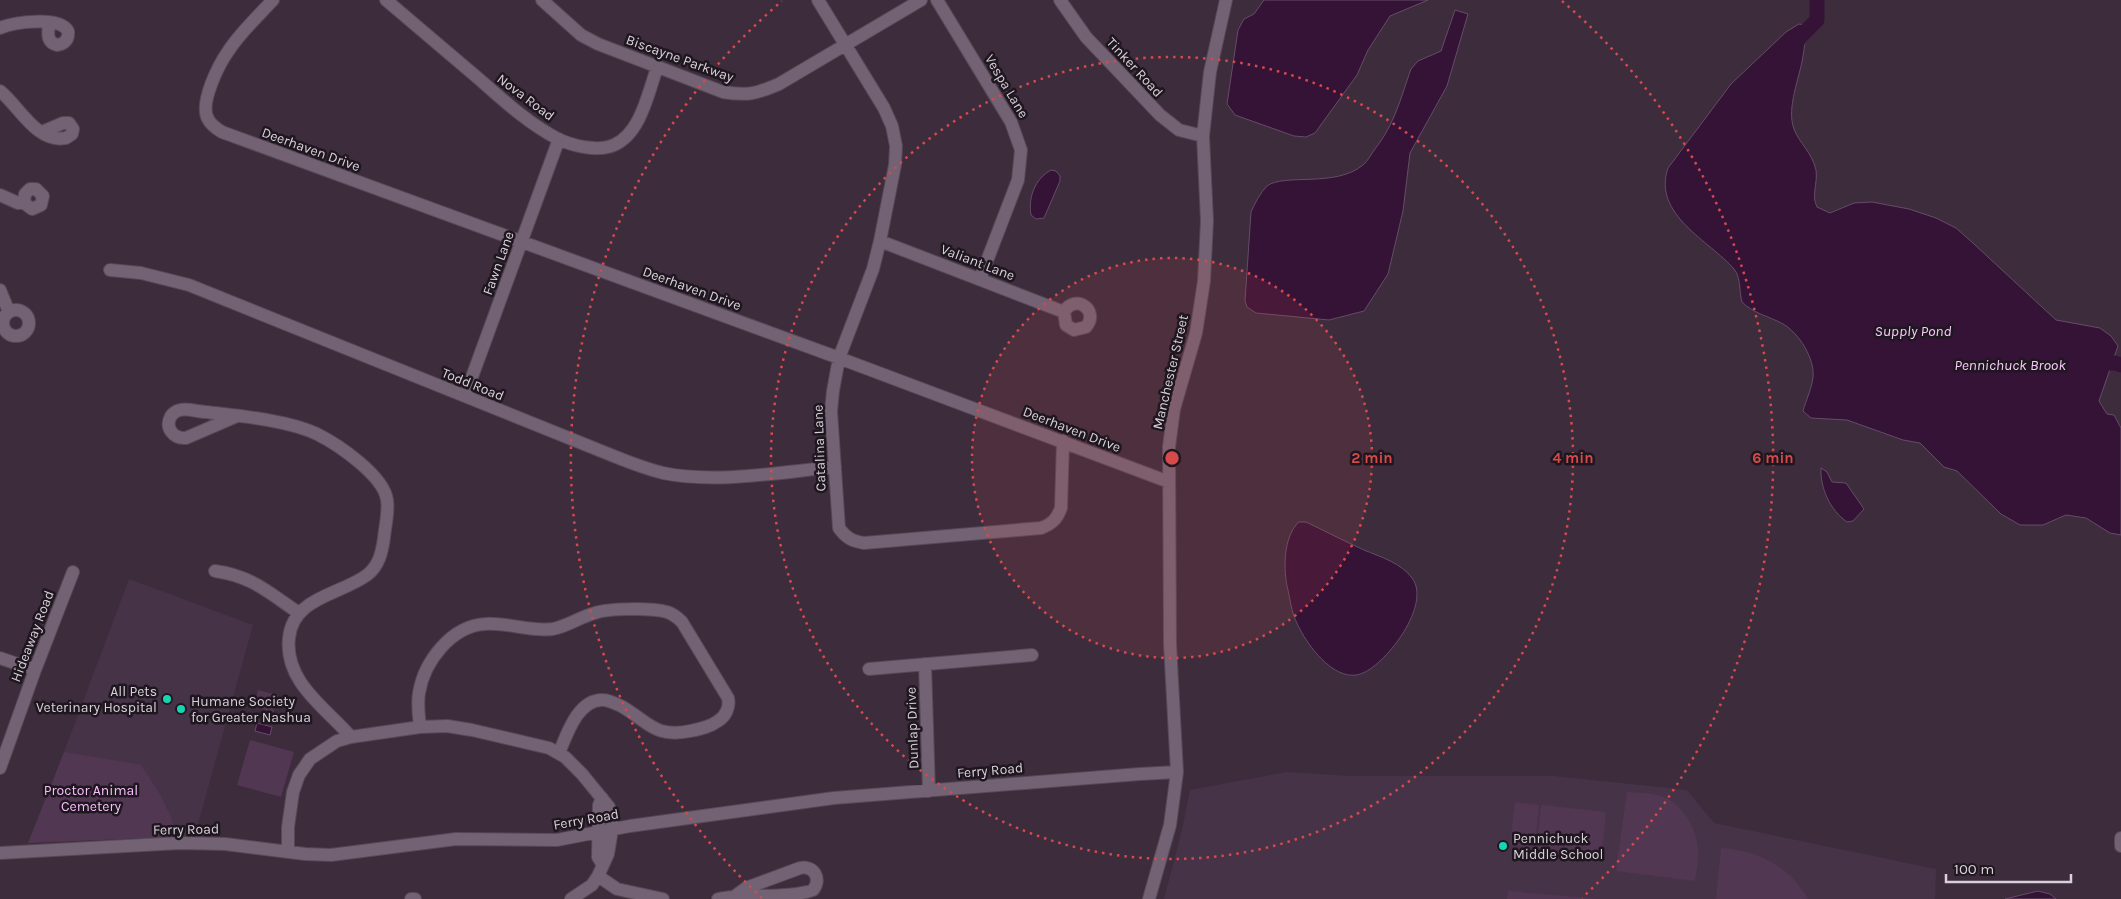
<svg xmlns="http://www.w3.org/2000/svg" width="2121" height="899" viewBox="0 0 2121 899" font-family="Karla,sans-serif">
<rect width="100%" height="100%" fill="#3c2c3c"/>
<!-- built -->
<path fill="#473348" d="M129,579l124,46 -58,210 -24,2 3,-4 -7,-26 -11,-16 -92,-39z
M1287,772l62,4h205l133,14 27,33 222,46 -1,30h-771l18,-69 8,-40z"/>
<!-- green -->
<path fill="#523753" d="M258,690l20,5 -4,17 -20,-5z
M250,740l44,12 -13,45 -44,-12z
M64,752l77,13c9,15 41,57 30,72l-143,6z
M1627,792c12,1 28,1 39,6 18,8 31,32 32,52 1,10 -2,21 -3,31l-79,-10z
M1515,802l24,3 -4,43 -25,-3z
M1541,805l65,7 -4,42 -65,-6z
M1721,848c38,3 67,17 87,51h-92z
M1508,891l90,8h-91z"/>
<!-- water -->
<path fill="#351337" stroke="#664c68" d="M1264,0h164l-38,16 -22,34 -11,25 -42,58 -9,4 -12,-1 -59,-21 -8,-11 11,-74 6,-11 10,-5z
M1455,10l13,4 -21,72 -37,67 -7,58 -15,63 -24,37 -35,9 -73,-7 -9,-6 -2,-6 6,-89c4,-9 9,-19 16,-26 17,-13 68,2 96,-21 5,-4 8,-11 12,-16 20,-26 25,-49 36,-80l7,-8 23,-10z
M1799,24l7,1c-1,11 -1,21 -3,31 -3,21 -17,52 -9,73 5,14 18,23 22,41 2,13 -5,25 1,37l13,6 24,-10 18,-1 37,7 27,9 20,10 18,16 82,76 44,8 11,8 7,10 -19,55 8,13 7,1 7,13v107l-11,-2 -24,-15 -20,-3 -23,10h-23l-19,-11 -44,-43 -13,-4 -24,-24 -17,-3 -56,-20 -36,-2 -8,-7c3,-11 9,-23 10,-34 2,-18 -14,-44 -30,-53 -14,-8 -29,-10 -41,-22 -3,-10 -1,-25 -8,-33 -24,-28 -82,-54 -66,-101l63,-84 55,-52z
M1051,170l5,1 4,5v5l-16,37 -8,1 -5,-4c-3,-18 4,-36 20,-45z
M1821,468l6,4 5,10 14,1 18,26 -11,12 -6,1c-17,-12 -27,-34 -26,-54z
M1299,522h7c19,9 38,19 58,28 17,7 37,13 48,28 20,26 -25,85 -49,95 -29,13 -61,-34 -69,-57 -3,-8 -4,-17 -6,-26 -5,-19 -5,-54 11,-68z
M257,723l15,4 -2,8 -15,-4z
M2038,891l12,3 6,5h-51z"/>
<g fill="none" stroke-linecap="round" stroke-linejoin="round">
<!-- river -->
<path stroke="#351337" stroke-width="15" d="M1794,48l6,-11 17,-17v-20
M2093,363h22l6,2"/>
<!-- minor casing -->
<g stroke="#564956" stroke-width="14">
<path id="minor" d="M273,0c-15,16 -32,32 -44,50 -10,14 -30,53 -21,69 3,6 9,10 14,13l617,226 330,124
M386,0c31,26 62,53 93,79 25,22 50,45 79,60 15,7 40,13 56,6 27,-12 34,-52 43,-77
M542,0l39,35 17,9 125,48c24,4 33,2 56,-8l142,-84
M818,0l66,108 8,18 4,20 -1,19 -15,76 -7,28 -34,89 -6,33 -2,20 8,117c7,10 13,13 25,15l177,-15c11,-4 16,-9 20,-20l2,-67
M937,0l74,122 10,28 -3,30 -38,99
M1060,0l26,37 74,78 19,15 24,6
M0,28c15,-6 59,-12 68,3 1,8 -3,13 -11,14 -11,-3 -9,-12 -8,-22
M0,91c19,15 37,53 66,47l6,-4 1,-5 -4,-6h-6l-21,9
M0,195l18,8h6l8,6 9,-4 2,-9 -7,-7h-6l-5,5 -1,9
M880,241l184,71c11,-19 36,-2 22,15l-12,3 -8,-5 -2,-13
M110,270l31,3 48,12 427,172c15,6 31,12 47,16 54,11 117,-1 172,-6
M0,290l9,22
M3 323a13 13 0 1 1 26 0a13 13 0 1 1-26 0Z
M465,396l94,-257
M237,416l-51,22c-12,1 -22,-10 -15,-22 2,-3 5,-5 9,-6 8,-2 18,2 26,2 33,4 82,8 111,22 22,11 67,42 70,66 2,12 -2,26 -3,38 -2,14 -5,28 -17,37 -27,20 -74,22 -78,63 -5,44 37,70 62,99
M215,571c37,5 54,22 84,42
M0,658l35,12
M925,664l4,127
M869,669l163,-14
M420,727c-1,-11 -3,-22 -1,-34 5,-31 32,-67 66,-69 22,-2 45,8 68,5 15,-3 27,-12 42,-16 14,-5 57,-5 72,-1 6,2 11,6 15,10l46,76c2,9 -2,18 -10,23 -8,6 -18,8 -28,10 -36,7 -41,-9 -69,-25 -5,-2 -12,-6 -18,-6 -25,-1 -36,34 -44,53
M0,768l35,-98 38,-98
M602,798l-3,7 -1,52 5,8
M2121,838v8
M288,852v-25l5,-35 6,-17 11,-16 27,-18 14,-4 69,-10 27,-1 25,4 77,18 16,9 17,17 27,33 2,10 1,13 -4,24 -10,22 -6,9 -21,14
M0,853l180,-10 45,1 80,10 26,1 125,-16 101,1 73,-14 204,-28 306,-24 37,-2
M598,876l19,13 46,10
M411,899h4
M718,899c27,-6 71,0 95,-9 9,-11 1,-25 -13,-22l-54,20 -11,8
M1149,899l21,-74 7,-53 -7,-128 -1,-197 5,-38 22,-76 8,-52 3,-60 -4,-85 7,-64 16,-72"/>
</g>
<!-- minor -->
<use href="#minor" stroke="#736274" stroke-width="12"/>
</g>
<!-- distance rings -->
<circle cx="1172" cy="458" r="200" fill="#d74a4c" fill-opacity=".12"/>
<g fill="none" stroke="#d74a4c" stroke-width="2.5" stroke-dasharray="2.5 5">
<circle cx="1172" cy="458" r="200"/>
<circle cx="1172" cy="458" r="401"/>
<path d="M762 898A601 601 0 0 1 782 1M1562 1A601 601 0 0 1 1582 898"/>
</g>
<!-- markers -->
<g fill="#16d5b3" stroke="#1f171f" stroke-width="2">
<circle cx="167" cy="699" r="5"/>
<circle cx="181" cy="709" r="5"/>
<circle cx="1503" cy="846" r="5"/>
</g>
<g text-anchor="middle" stroke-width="5" stroke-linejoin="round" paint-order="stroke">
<!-- street labels -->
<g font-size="14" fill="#dad0da" stroke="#1f171f">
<text transform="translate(680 58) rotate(20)" y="5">Biscayne Parkway</text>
<text transform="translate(1135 67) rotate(47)" y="5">Tinker Road</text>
<text transform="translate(1007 86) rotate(59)" y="5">Vespa Lane</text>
<text transform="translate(526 97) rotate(37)" y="5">Nova Road</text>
<text transform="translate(311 149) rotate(20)" y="5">Deerhaven Drive</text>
<text transform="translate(978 262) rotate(21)" y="5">Valiant Lane</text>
<text transform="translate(498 263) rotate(-70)" y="5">Fawn Lane</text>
<text transform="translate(692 288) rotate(20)" y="5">Deerhaven Drive</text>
<text transform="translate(1170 372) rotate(-77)" y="5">Manchester Street</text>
<text transform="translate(473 384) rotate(22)" y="5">Todd Road</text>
<text transform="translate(1072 429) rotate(21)" y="5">Deerhaven Drive</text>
<text transform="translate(819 448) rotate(-92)" y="5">Catalina Lane</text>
<text transform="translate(32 636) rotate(-69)" y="5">Hideaway Road</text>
<text transform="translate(912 728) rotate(-92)" y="5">Dunlap Drive</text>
<text transform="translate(990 770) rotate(-5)" y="5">Ferry Road</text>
<text transform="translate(586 819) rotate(-10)" y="5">Ferry Road</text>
<text transform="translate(186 829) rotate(-1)" y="5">Ferry Road</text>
</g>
<!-- poi labels -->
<g font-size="14" fill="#dad0da" stroke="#1f171f" text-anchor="start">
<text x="157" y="696" text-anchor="end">All Pets<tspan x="157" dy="16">Veterinary Hospital</tspan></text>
<text x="191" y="706">Humane Society<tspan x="191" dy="16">for Greater Nashua</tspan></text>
<text x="1513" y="843">Pennichuck<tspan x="1513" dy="16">Middle School</tspan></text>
</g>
<!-- park labels -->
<g font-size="14" fill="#fbbefd" stroke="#1f171f">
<text x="91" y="795">Proctor Animal<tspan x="91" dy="16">Cemetery</tspan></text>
</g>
<!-- water labels -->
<g font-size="15" font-style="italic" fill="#fac9fb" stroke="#1f171f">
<text x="1913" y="336">Supply Pond</text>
<text x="2010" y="370">Pennichuck Brook</text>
</g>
</g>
<circle cx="1172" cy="458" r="8" fill="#d74a4c" stroke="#1f171f" stroke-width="2.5"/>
<g font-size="15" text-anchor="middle" font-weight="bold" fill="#d74a4c" stroke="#1f171f" stroke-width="5" stroke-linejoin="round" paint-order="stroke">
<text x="1372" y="463">2 min</text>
<text x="1573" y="463">4 min</text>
<text x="1773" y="463">6 min</text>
</g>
<!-- scale -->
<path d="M1946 874v8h125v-8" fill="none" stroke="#dad0da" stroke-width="2.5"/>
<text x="1954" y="874" font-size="15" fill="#dad0da" stroke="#1f171f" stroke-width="4" paint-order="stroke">100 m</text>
</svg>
